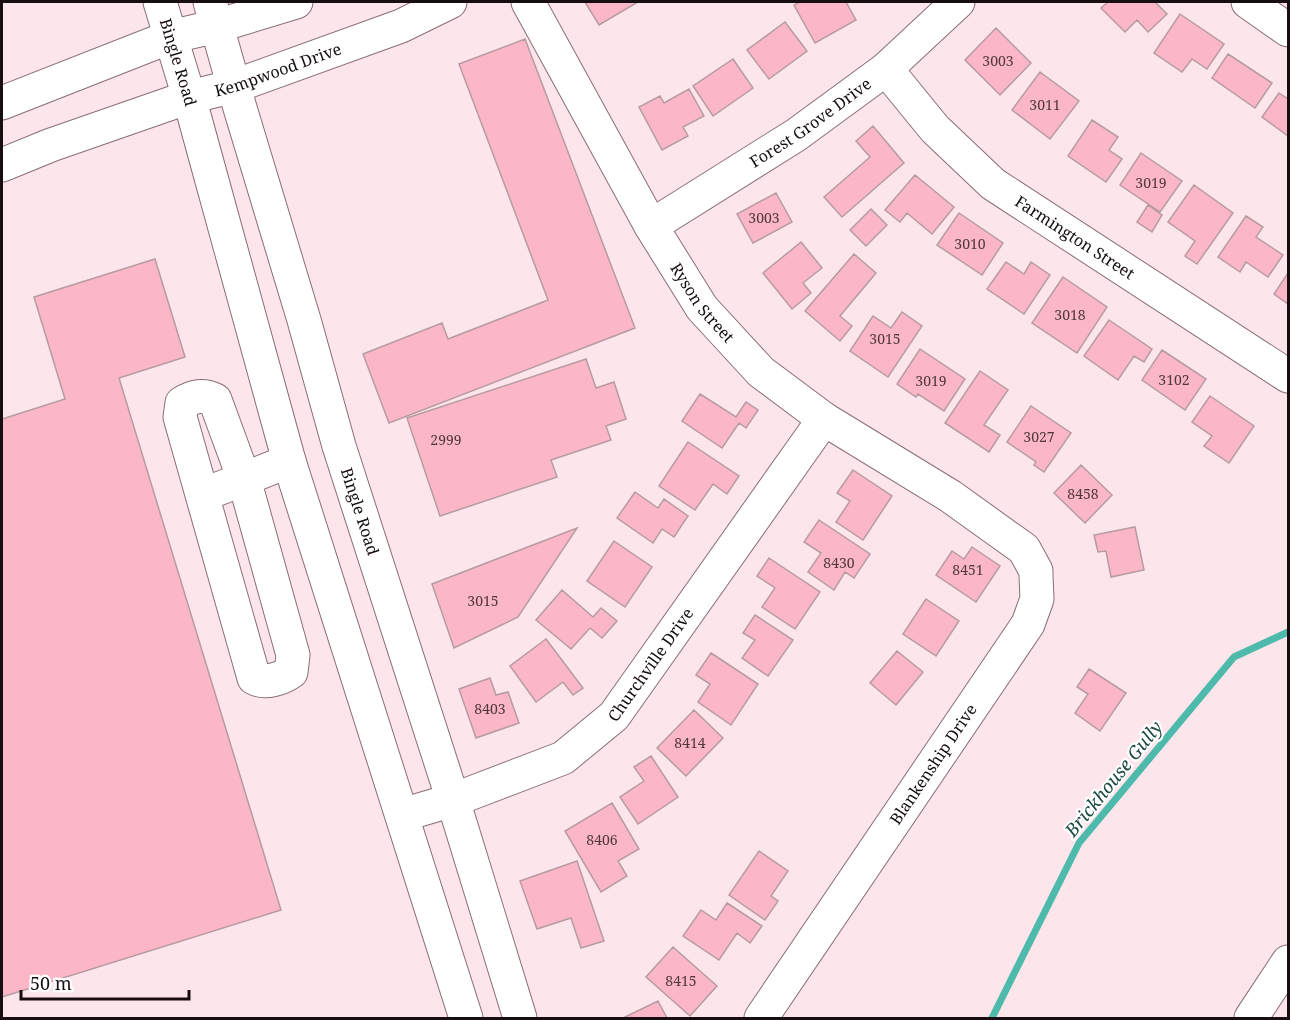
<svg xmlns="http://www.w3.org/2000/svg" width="1290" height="1020" viewBox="0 0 1290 1020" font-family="'Noto Serif',serif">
<rect width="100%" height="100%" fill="#fde6eb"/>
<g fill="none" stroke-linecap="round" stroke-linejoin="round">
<!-- stream -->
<path stroke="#4ebaab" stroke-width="7" d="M992,1018l87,-175 155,-186 54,-25"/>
</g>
<!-- building -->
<path fill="#fbb7c7" stroke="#b69ba1" stroke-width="1.5" d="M585,2h53l-39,23z
M800,2h46l10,18 -41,23 -21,-38z
M1108,2h47l12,12 -19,18 -11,-12 -12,12 -24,-24z
M1180,14l44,30 -17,25 -15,-10 -10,13 -28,-19z
M785,22l22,29 -38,28 -22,-29z
M996,28l35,35 -31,32 -35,-35z
M525,39l110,289 -246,95 -26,-69 79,-31 6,16 100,-39 -89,-236z
M1228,54l44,29 -17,25 -43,-30z
M733,59l20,29 -40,28 -20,-30z
M1040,72l39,29 -29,38 -38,-29z
M689,89l15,27 -21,11 5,9 -26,14 -23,-43 21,-11 4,7z
M1279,93l9,6v37l-26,-19z
M1092,120l26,17 -9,13 13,9 -16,23 -38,-26z
M873,126l31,37 -62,54 -18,-20 46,-40 -14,-16z
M1141,153l41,28 -22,31 -40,-27z
M915,175l39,32 -22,27 -25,-21 -7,9 -15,-12z
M1194,185l39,28 -36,51 -12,-8 10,-15 -27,-19z
M776,193l16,29 -39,21 -16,-29z
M1148,205l14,10 -10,17 -15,-10z
M871,209l16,16 -21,21 -16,-16z
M959,213l44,30 -21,32 -45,-30z
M1246,216l17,11 -7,10 27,18 -15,22 -22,-15 -6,10 -22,-15z
M801,242l21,26 -19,15 8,10 -19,16 -29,-36z
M854,254l22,19 -36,43 12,10 -12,15 -35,-30z
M155,259l30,98 -66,21 162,532 -279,87v-578l63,-20 -31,-102z
M1006,262l18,12 7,-12 19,13 -26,39 -37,-25z
M1288,273v31l-14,-10z
M1063,277l44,30 -30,46 -45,-30z
M902,312l20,14 -34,51 -38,-26 23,-35 18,12z
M1109,320l43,29 -8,13 -10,-6 -16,24 -34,-24z
M920,349l45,30 -21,32 -26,-17 -2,3 -19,-13z
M1162,350l44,29 -21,31 -43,-30z
M586,359l10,29 18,-6 12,37 -20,7 5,14 -60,20 6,17 -117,39 -33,-98z
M980,371l28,19 -24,35 16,10 -11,17 -44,-29z
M700,394l36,23 10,-15 12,8 -12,18 -7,-5 -17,25 -40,-27z
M1210,396l44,30 -25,37 -25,-17 8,-10 -20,-14z
M1031,406l40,27 -27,39 -10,-7 2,-3 -29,-20z
M688,442l51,34 -12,18 -14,-10 -18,26 -36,-24z
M1081,465l31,30 -27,28 -31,-30z
M853,470l39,26 -29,44 -27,-18 14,-21 -13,-8z
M635,492l23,16 6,-9 24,17 -14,21 -12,-8 -9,14 -36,-25z
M819,520l51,34 -16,24 -9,-6 -11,18 -26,-18 13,-19 -17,-11z
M1135,527l9,43 -33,7 -5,-26 -8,1 -4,-17z
M577,528l-59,89 -64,31 -22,-64z
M614,541l38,26 -27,40 -38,-26z
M972,547l28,19 -24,36 -40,-27 16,-24 12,8z
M769,558l51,34 -25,37 -33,-22 13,-19 -18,-12z
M562,590l31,27 8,-9 16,13 -15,17 -12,-10 -19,21 -35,-29z
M926,599l33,22 -23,35 -33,-22z
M755,615l38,25 -25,36 -26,-18 13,-18 -12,-7z
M546,639l37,49 -10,7 -10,-13 -27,20 -26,-36z
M897,651l26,21 -27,33 -26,-22z
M711,653l47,31 -27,41 -33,-23 12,-18 -14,-9z
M1089,669l37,24 -26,38 -25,-18 13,-19 -11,-7z
M490,678l6,17 12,-3 11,31 -43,15 -17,-49z
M694,710l29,28 -37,38 -29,-28z
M651,756l27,41 -40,27 -18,-27 24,-16 -10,-14z
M612,803l27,46 -21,12 9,15 -26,16 -36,-61z
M759,851l29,20 -17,25 7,5 -13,19 -36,-25z
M577,861l27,80 -23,7 -10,-30 -34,11 -17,-48z
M727,903l35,23 -12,17 -13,-10 -18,27 -36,-24 18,-26 15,10z
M673,947l44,39 -27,30 -44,-39z
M658,1001l9,17h-44z"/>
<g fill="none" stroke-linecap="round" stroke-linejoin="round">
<!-- minor casing -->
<g stroke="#886e74" stroke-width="35">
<g id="minor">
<path id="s1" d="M528,2l123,224 51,82 59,64 63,47 126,77 74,53 12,22v5l1,23 -9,25 -267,394"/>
<path d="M1248,2l40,28"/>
<path id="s2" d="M886,69l49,60 58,55 295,192"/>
<path id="s3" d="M651,226l145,-91 90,-66 72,-67"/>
<path d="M202,495l42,-16 49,176 -2,17c-10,7 -26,12 -37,6l-74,-261 2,-14c12,-7 21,-9 33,-3l29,79 45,-18"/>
<path id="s4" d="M402,815l51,-15 110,-42 51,-42 210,-297"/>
<path d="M1251,1018l37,-56"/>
</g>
</g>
<!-- major casing -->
<g stroke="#886e74" stroke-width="35">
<g id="major">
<path id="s5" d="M160,2l29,95 100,364 177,557"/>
<path id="s6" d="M210,2l30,106 64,212 35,126 114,354 67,218"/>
<path d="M2,103l168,-66 47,-11 79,-24"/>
<path id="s7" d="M2,165l49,-20 138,-48 46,-11 166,-60 49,-24"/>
</g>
</g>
<!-- minor -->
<use href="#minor" stroke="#fff" stroke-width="33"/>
<!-- major -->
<use href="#major" stroke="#fff" stroke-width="33"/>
</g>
<g text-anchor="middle" stroke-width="4.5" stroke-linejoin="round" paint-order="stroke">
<!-- number labels -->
<g font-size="14" fill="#51383e">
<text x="998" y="66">3003</text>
<text x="1045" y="110">3011</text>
<text x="1151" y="188">3019</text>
<text x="764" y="223">3003</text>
<text x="970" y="249">3010</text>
<text x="1070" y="320">3018</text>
<text x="885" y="344">3015</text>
<text x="1174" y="385">3102</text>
<text x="931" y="386">3019</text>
<text x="1039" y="442">3027</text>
<text x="446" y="445">2999</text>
<text x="1083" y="499">8458</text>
<text x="839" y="568">8430</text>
<text x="968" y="575">8451</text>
<text x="483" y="606">3015</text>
<text x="490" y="714">8403</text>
<text x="690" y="748">8414</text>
<text x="602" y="845">8406</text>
<text x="681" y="986">8415</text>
</g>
<!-- street labels -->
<g font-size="16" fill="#180e11" stroke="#fff">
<text dy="6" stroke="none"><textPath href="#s5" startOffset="63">Bingle Road</textPath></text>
<text dy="6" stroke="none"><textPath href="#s7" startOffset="292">Kempwood Drive</textPath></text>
<text dy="6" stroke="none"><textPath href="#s3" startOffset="190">Forest Grove Drive</textPath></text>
<text dy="6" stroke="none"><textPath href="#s2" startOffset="255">Farmington Street</textPath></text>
<text dy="6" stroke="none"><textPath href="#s1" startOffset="348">Ryson Street</textPath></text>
<text dy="6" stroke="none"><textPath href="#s6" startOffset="531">Bingle Road</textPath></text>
<text dy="6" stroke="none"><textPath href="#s4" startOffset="300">Churchville Drive</textPath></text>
<text transform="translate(933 764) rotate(-56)" y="6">Blankenship Drive</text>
</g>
<!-- water labels -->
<g font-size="18" font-style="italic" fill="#1c4b45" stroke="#fff">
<text transform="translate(1114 779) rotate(-51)" y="6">Brickhouse Gully</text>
</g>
</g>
<!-- border -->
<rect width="1290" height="1020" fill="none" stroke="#180e11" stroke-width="6"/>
<!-- scale -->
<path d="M21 990v9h168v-9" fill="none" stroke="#180e11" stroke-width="3"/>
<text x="30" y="990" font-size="18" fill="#180e11" stroke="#ffffff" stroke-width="4.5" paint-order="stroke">50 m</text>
</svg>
